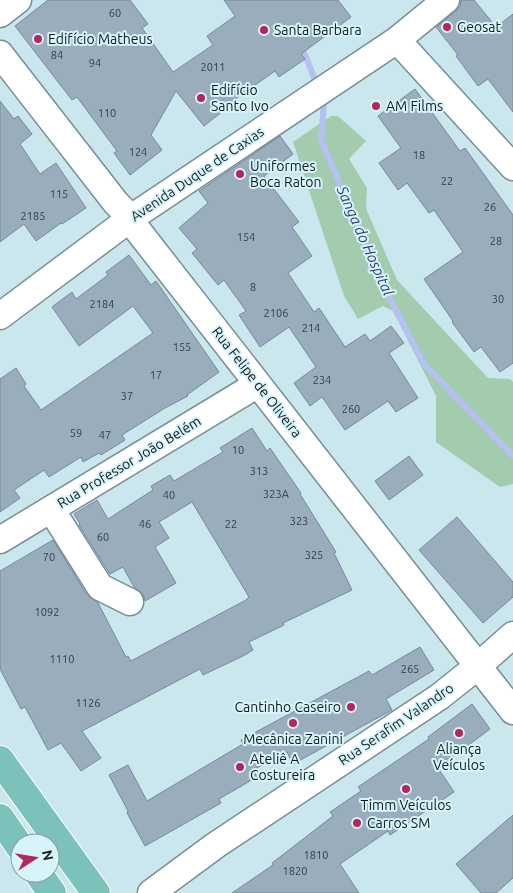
<svg xmlns="http://www.w3.org/2000/svg" width="513" height="893" viewBox="0 0 513 893" font-family="Ubuntu,sans-serif">
<rect width="100%" height="100%" fill="#cbe7ee"/>
<!-- green -->
<path fill="#a3cbad" d="M331,116h7l28,25 -17,18 18,29 -1,16 1,7 30,69 91,98 22,1 3,3v102l-13,3 -64,-45v-46l-43,-85 -10,-5 -25,13 -14,-23 -51,-154z"/>
<g fill="none" stroke-linecap="round" stroke-linejoin="round">
<!-- stream -->
<path stroke="#b5c1f3" stroke-width="6" d="M301,45l17,42
M322,99l2,3 -3,38 67,155 36,69 89,92"/>
</g>
<!-- building -->
<path fill="#9aadbd" stroke="#778999" d="M48,0h82l18,24 -6,4 31,44 40,-27 -6,-9 28,-20 -11,-16h114l13,17 -50,37 4,5 -26,18 -4,-6 -48,34 1,2 -24,19 -28,-35 -25,44 11,15 -32,25 -16,-22 3,-2 -40,-54 -5,3 -57,-74z
M461,0h13l22,27 17,-13v98l-25,-33 -10,7 -22,-30 2,-1 -22,-28 20,-16 4,-5z
M415,89l45,62 5,-3 48,67v148l-13,9 -19,-25 -7,5 -22,-30 1,-1 -29,-42 39,-27 -29,-42 -5,3 -22,-30 -9,7 -19,-27 22,-15 -23,-32z
M0,101l14,18 4,-3 14,18 -12,10 20,30 16,-11 30,45 -24,16 -1,-1 -25,18 -12,-17 -24,18z
M280,136l13,18 -29,22 35,46 -7,5 20,29 -24,17 26,39 5,-4 26,39 20,-13 5,7 21,-15 13,17 -15,10 29,45 -22,14 -8,-11 -43,29 -23,-33 -12,9 -16,-23 22,-16 -27,-40 -29,20 -21,-32 7,-4 -22,-31 -6,5 -26,-32 5,-4 -18,-21 29,-25 -9,-12z
M129,255l22,30 5,-4 63,91 -32,23 1,1 -23,12 -43,27 3,5 -24,15 -2,-2 -16,9 -2,-5 -32,20 -5,-7 -30,20 6,8 -20,14v-133l16,-11 10,16 -2,2 17,24 112,-77 -20,-27 -54,40 -27,-39 20,-15 4,7 32,-24 -2,-3z
M252,428l15,23 3,-3 31,45 -1,1 36,58 -2,1 18,37 -69,33 1,2 -35,17 4,8 -8,5 -42,20 -3,-6 -118,62 19,27 -20,13 -20,-28 -13,7 -23,-43 -4,2 -21,-40v-98l53,-31 34,55 11,8 28,54 2,-1 3,5 115,-61 3,-3 -57,-95 -33,20 10,16 -14,9 21,36 -31,18 -2,-7 -9,-7 -11,-20 -13,7 -31,-49 1,-1 -6,-10 23,-14 11,19 45,-29 -2,-4 19,-11 4,6 49,-29 -3,-4z
M409,456l14,19 -34,25 -14,-19z
M457,517l56,65v15l-30,26 -64,-73z
M420,647l14,23 -48,29 6,11 -99,54 -6,-12 -34,18 4,7 -38,22 2,4 -76,43 -18,-33 1,-2 -19,-36 19,-10 19,36 96,-57 -2,-4 128,-69 3,4z
M472,704l18,25 -52,39 16,24 -64,43 -2,-4 -48,33 19,29h-127l41,-28 -1,-2 61,-47 -3,-4 31,-21 -3,-4 71,-48 -1,-2z
M513,815v63l-17,15h-15l-25,-29z"/>
<g fill="none" stroke-linecap="round" stroke-linejoin="round">
<!-- minor casing -->
<g stroke="#758f95" stroke-width="29">
<path id="minor" d="M0,14l18,-14
M397,40l116,127
M0,54l116,149 15,15 5,10 377,483
M0,316l131,-98 266,-178 49,-40
M51,509l49,78 30,15
M0,540l258,-156
M151,893l65,-48 223,-148 39,-31 35,-31"/>
</g>
<!-- major casing -->
<g stroke="#fff" stroke-width="30">
<path id="major" d="M0,760l96,133
M0,818l20,29
M38,873l14,20"/>
</g>
<!-- minor -->
<use href="#minor" stroke="#fff" stroke-width="26"/>
<!-- major -->
<use href="#major" stroke="#7ac2ba" stroke-width="28"/>
</g>
<!-- markers -->
<g fill="#b5275b" stroke="#d8f4fb" stroke-width="2">
<circle cx="447" cy="27" r="5"/>
<circle cx="264" cy="30" r="5"/>
<circle cx="38" cy="39" r="5"/>
<circle cx="201" cy="98" r="5"/>
<circle cx="376" cy="106" r="5"/>
<circle cx="240" cy="174" r="5"/>
<circle cx="351" cy="707" r="5"/>
<circle cx="293" cy="723" r="5"/>
<circle cx="459" cy="733" r="5"/>
<circle cx="240" cy="767" r="5"/>
<circle cx="406" cy="789" r="5"/>
<circle cx="357" cy="823" r="5"/>
</g>
<g text-anchor="middle" stroke-width="4" stroke-linejoin="round" paint-order="stroke">
<!-- number labels -->
<g font-size="11" fill="#323f44">
<text x="115" y="17">60</text>
<text x="57" y="59">84</text>
<text x="95" y="67">94</text>
<text x="213" y="71">2011</text>
<text x="107" y="117">110</text>
<text x="138" y="156">124</text>
<text x="419" y="159">18</text>
<text x="447" y="185">22</text>
<text x="59" y="198">115</text>
<text x="490" y="211">26</text>
<text x="33" y="220">2185</text>
<text x="246" y="241">154</text>
<text x="496" y="245">28</text>
<text x="253" y="291">8</text>
<text x="498" y="303">30</text>
<text x="102" y="308">2184</text>
<text x="276" y="317">2106</text>
<text x="311" y="332">214</text>
<text x="182" y="351">155</text>
<text x="156" y="379">17</text>
<text x="322" y="384">234</text>
<text x="127" y="400">37</text>
<text x="351" y="413">260</text>
<text x="76" y="437">59</text>
<text x="105" y="439">47</text>
<text x="238" y="454">10</text>
<text x="259" y="475">313</text>
<text x="276" y="498">323A</text>
<text x="169" y="499">40</text>
<text x="299" y="525">323</text>
<text x="145" y="528">46</text>
<text x="231" y="528">22</text>
<text x="103" y="541">60</text>
<text x="314" y="559">325</text>
<text x="49" y="561">70</text>
<text x="47" y="616">1092</text>
<text x="62" y="663">1110</text>
<text x="410" y="673">265</text>
<text x="88" y="707">1126</text>
<text x="316" y="859">1810</text>
<text x="295" y="875">1820</text>
</g>
<!-- poi labels -->
<g font-size="14" fill="#0f1a1c" stroke="#d8f4fb" text-anchor="start">
<text x="457" y="32">Geosat</text>
<text x="274" y="35">Santa Barbara</text>
<text x="48" y="44">Edifício Matheus</text>
<text x="211" y="95">Edifício<tspan x="211" dy="16">Santo Ivo</tspan></text>
<text x="386" y="111">AM Films</text>
<text x="250" y="171">Uniformes<tspan x="250" dy="16">Boca Raton</tspan></text>
<text x="341" y="712" text-anchor="end">Cantinho Caseiro</text>
<text x="293" y="744" text-anchor="middle">Mecânica Zanini</text>
<text x="459" y="754" text-anchor="middle">Aliança<tspan x="459" dy="16">Veículos</tspan></text>
<text x="250" y="764">Ateliê A<tspan x="250" dy="16">Costureira</tspan></text>
<text x="406" y="810" text-anchor="middle">Timm Veículos</text>
<text x="367" y="828">Carros SM</text>
</g>
<!-- street labels -->
<g font-size="14" fill="#0f1a1c" stroke="#d8f4fb">
<text transform="translate(197 174) rotate(-34)" y="5">Avenida Duque de Caxias</text>
<text transform="translate(257 382) rotate(52)" y="5">Rua Felipe de Oliveira</text>
<text transform="translate(129 462) rotate(-31)" y="5">Rua Professor João Belém</text>
<text transform="translate(396 724) rotate(-34)" y="5">Rua Serafim Valandro</text>
</g>
<!-- water labels -->
<g font-size="15" font-style="italic" fill="#323b77" stroke="#d8f4fb">
<text transform="translate(365 241) rotate(66)" y="5">Sanga do Hospital</text>
</g>
</g>
<!-- north arrow -->
<g transform="translate(35 858) rotate(78)"><circle r="24" fill="#d8f4fb" stroke="#889da2"/>
<path d="M0-4L9 19L0 12L-9 19Z" fill="#b5275b"/>
<text y="-8" font-size="14" font-weight="bold" text-anchor="middle" fill="#0f1a1c">N</text>
</g>
</svg>
